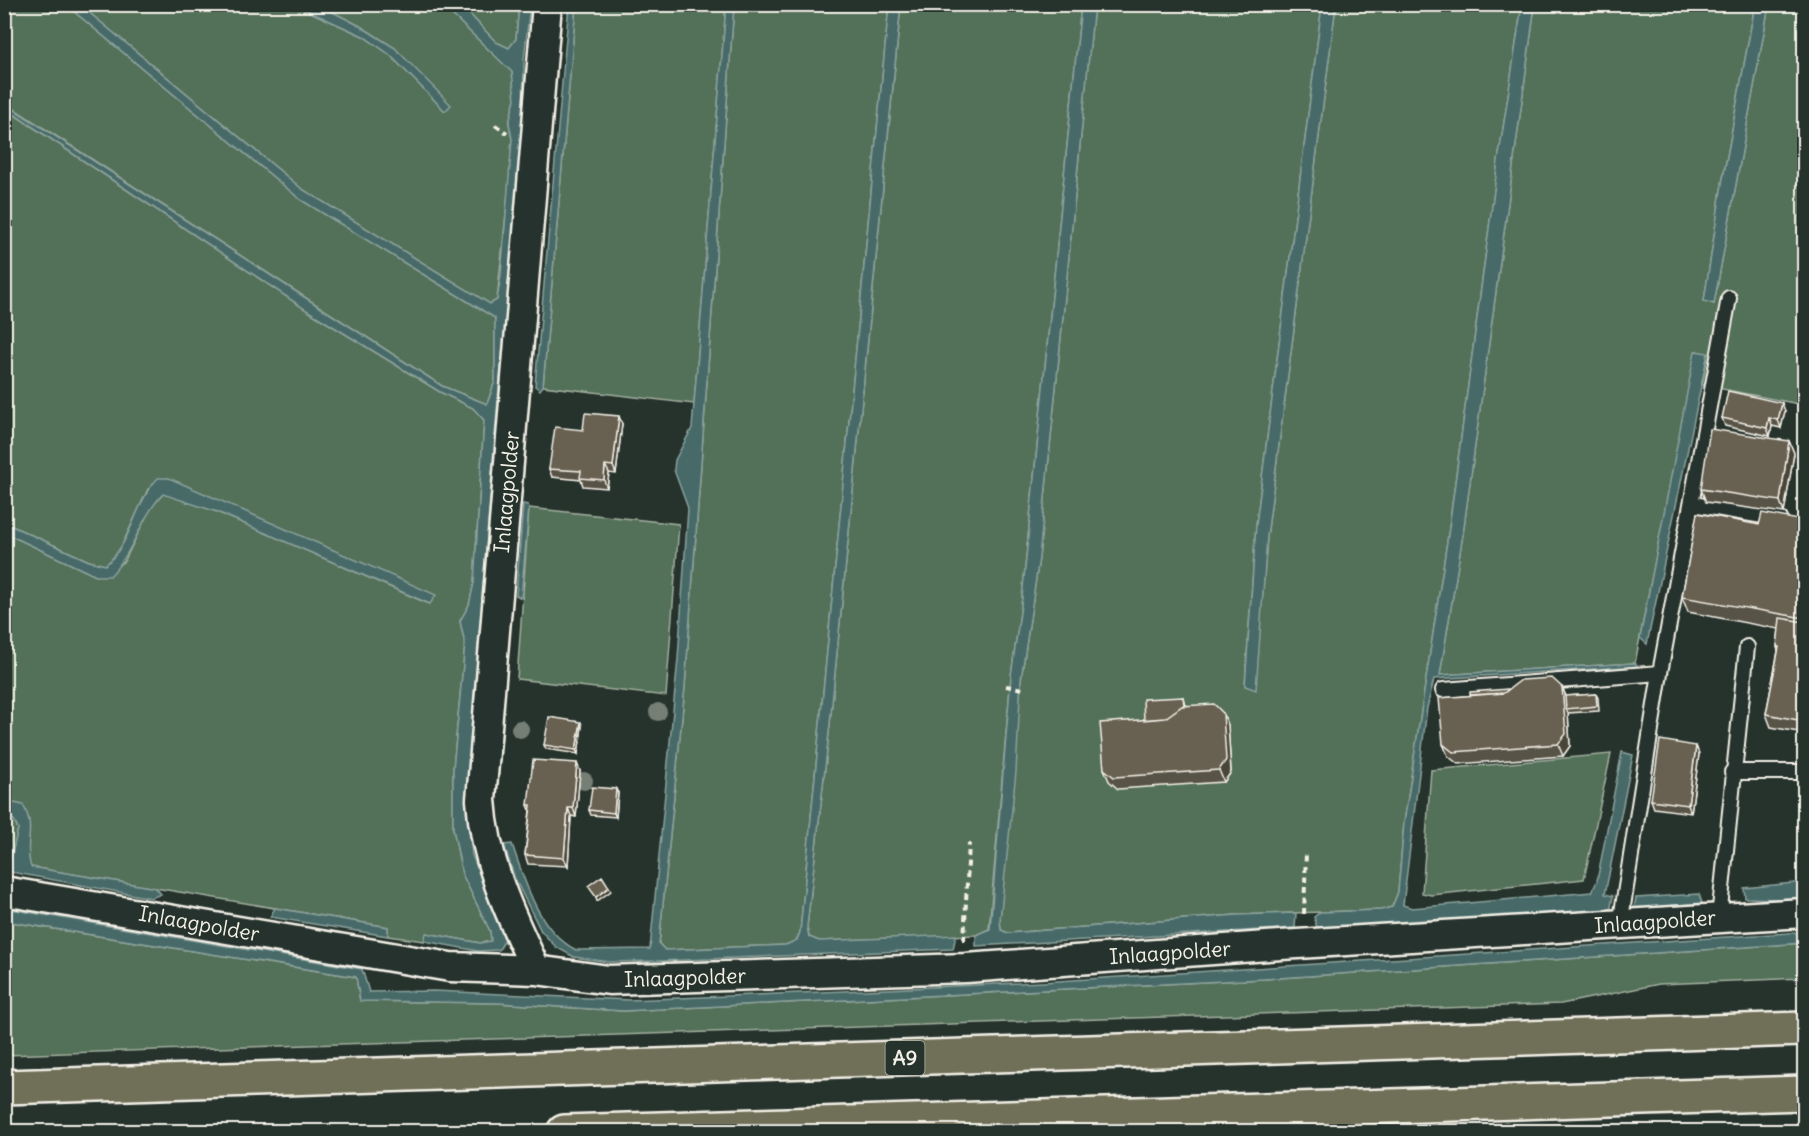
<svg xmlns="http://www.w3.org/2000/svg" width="1809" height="1136" viewBox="0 0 1809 1136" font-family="Delius,sans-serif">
<rect width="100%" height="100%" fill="#26332d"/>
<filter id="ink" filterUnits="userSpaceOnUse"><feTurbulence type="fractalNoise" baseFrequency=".0167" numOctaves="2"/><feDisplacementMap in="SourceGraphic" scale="12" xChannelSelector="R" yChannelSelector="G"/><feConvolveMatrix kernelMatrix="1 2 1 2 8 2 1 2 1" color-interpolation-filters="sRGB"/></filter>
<g filter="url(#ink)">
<!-- green -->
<path fill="#527059" stroke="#a3b0a0" stroke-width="1.5" d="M4,5h62l235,195 194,118v63l-8,23 -45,-18 -437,-283z
M80,5h215l68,31 26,18 56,57 -50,-63 -35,-22 -41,-21h123l70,67 3,27 -6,24 3,16 -2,36 -13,125 -7,4 -188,-115z
M461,5h58l-3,34 -7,9 -13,-6z
M576,5h150l-32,399 -151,-18z
M734,5h155l-89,927 -3,8 -11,5 -121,5 -6,-6 26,-257z
M901,5h180l-59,593 -11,78 -22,253 -13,6 -157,6 -10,-4 -2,-10 23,-203z
M1094,5h228l-66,520 -11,160 10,4 12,-152 69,-532h186l-24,156 -50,374 -44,288 -6,69 -6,15 -11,3 -145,5 -228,18 -7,-3 -1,-10 21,-240 18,-122z
M1535,5h220l-33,179 -18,117 10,3 55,-299h35v400l-102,-20 6,-31 -12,-3 -61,312 -195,12 23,-141z
M4,108l304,203 132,81 33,16 11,12 -10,163 -5,22 -9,16 5,23 -12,125v59l9,46 28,57 2,10 -12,2 -53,-10 -3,8 -36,-5v-9l-358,-60c-7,-25 7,-37 -7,-61l-18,-5v-268l91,43 28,-14 26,-53 13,-15 15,3 39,15 212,92 -157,-80 -104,-46 -20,11 -31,67 -12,9 -16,-4 -84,-38z
M529,508l150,16 -13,172 -149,-17z
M1611,754l-27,125 -153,16 -9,-2 9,-123z
M4,816l10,4 4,9 -7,30 -6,2z
M4,921l352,56 4,24 138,2 125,8 641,-32 540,-36v35l-145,6 -98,20 -1556,51z"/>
<!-- water -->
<path fill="#466b69" stroke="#8ca19c" stroke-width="1.5" d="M66,5h14l222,184 188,115 7,-4 4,-25 11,-136 -3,-16 6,-24 -3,-27 -70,-67h19l35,37 13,6 7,-9 3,-34h11l-6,55 -2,126 -24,212 -32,405 6,52 34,83 -7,12 -21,1 -54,-10 2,-8 54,10 11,-2 -1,-10 -28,-57 -9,-46v-59l12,-125 -5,-23 9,-16 5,-22 10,-163 -11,-12 -33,-16 -132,-81 -303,-203 -1,-5 438,283 45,18 8,-23v-63l-194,-118z
M295,5h24l41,21 35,22 56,57 -6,6 -56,-57 -26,-18z
M569,5h7l-33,381 -3,4 -5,-4 1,-12z
M726,5h8l-49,682 -26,257 6,6 121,-5 11,-5 3,-8 89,-927 12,-1 -71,720 -23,203 2,10 10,4 137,-6 -3,14 -293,12 -51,1 -35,-5 -18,-10 -15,-16 -26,-52 -11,-34 8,-1c13,38 26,86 64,106l74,-1 28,-290 10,-151 -14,-38 1,-10 17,-32z
M1081,5h13l-55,553 -18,122 -5,92 -16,148 1,10 7,3 228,-18 60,-2 -1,15 -319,18v-11l14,-6 21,-253 11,-78z
M1322,5h14l-69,532 -11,153 -11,-4 11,-161z
M1522,5h13l-72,529 -23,141 195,-12 3,3 -204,13 -7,29 -24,197 9,3 180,-16 5,-11 25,-129 11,3 -28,139 8,2 -3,16 -293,16 -3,-11 6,-5 61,-2 11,-3 6,-15 6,-69 44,-288 50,-374z
M1755,5h14l-55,299 -10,-3 18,-117z
M1695,351l13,2 -61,291 -7,-6z
M158,478h11l267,117 -6,9 -213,-92 -54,-18c-23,24 -29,58 -53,82h-14l-91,-43v-10l84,38 16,4c27,-21 29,-62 53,-87z
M523,504l5,1 1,3 -8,90 -5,-3z
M5,801l18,4c14,25 0,37 8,62l125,21 5,6 -10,4 -146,-27v-10l6,-3 7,-29 -4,-9 -9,-4z
M1804,882v15l-25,2 -34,-1 -1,-10z
M1699,894l3,9 -68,6 2,-11z
M4,908l358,61 7,23 65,-1 195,9 149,-6 265,-12 761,-50v11l-540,36 -641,32 -125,-8 -138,-2 -4,-24 -351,-56z
M275,908l113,19v9l-118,-19z"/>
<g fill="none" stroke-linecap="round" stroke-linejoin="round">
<!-- lane casing -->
<g stroke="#f4f1e8" stroke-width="18">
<path id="lane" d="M1693,504l87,15
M1443,690l217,-17
M1732,772h72
M1719,918l28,-271
M1620,925l40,-252 69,-375"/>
</g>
<!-- street casing -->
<g stroke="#f4f1e8" stroke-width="33">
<path id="street" d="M4,891l446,76 86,3 73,10 357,-12 315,-23 523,-32
M536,970c-26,-56 -51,-107 -55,-170l66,-796"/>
</g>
<!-- highway casing -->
<g stroke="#f4f1e8" stroke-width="38">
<path id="highway" d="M4,1087l1800,-58
M564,1132l1240,-39"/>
</g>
<!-- path -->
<path stroke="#f4f1e8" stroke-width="4" stroke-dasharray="6 4.5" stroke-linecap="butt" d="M495,125l12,8
M1006,686l17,3
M1304,914l2,-62
M964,941l5,-98"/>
<!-- lane -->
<use href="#lane" stroke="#26332d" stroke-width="14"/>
<!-- street -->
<use href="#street" stroke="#26332d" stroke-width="28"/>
<!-- highway -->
<use href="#highway" stroke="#706f59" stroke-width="33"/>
</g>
<!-- trees -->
<g fill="#747f74">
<circle cx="658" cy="712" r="9"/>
<circle cx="520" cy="729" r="9"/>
<circle cx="584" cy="781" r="9"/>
</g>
<!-- wall -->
<path fill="#595346" stroke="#f4f1e8" stroke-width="1.5" d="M1785,411l-4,17 -9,-2 -2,10 -45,-10 -3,-8z
M622,424l-6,50 -7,-1 -2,15 -24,-2 -2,-6 -29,-3 -3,-8 34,-39z
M1789,441l5,12 -10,60 -78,-11 -5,-13z
M1804,521v212l-33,-6 -5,-13 12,-63 -1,-4 2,-18 -91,-17 -6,-15 77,-72z
M1562,687l4,9 30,-2 2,4 1,13 -31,2 2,33 -7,10 -105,8 -10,-8 -5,-12z
M1183,697l2,8 38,8 5,12 3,47 -7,10 -106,7 -9,-8 -5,-12 40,-49z
M582,726l-4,28 -32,-5 -2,-4z
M1696,746l3,8 -8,59 -37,-5 -3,-8z
M580,771l-4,46 -5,-1 -3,50 -40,-2 -3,-9 5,-45 -2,-5z
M618,793l-2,24 -25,-2 -2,-5z"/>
<!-- shaded-wall -->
<path fill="#494439" stroke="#f4f1e8" stroke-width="1.5" d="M1782,403l3,8 -4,17 -3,-8z
M619,416l3,8 -6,50 -3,-8z
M1769,418l3,8 -2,10 -3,-8z
M1789,441l5,12 -10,60 -4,-12z
M605,465l4,8 -2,15 -3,-8z
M1562,687l5,12 -1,10 2,4 2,33 -7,10 -5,-12z
M1223,713l5,12 3,47 -7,10 -5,-12z
M581,722l1,4 -4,28 -2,-4z
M1696,746l3,8 -8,59 -3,-8z
M577,763l3,8 -4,46 -3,-9z
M616,789l2,4 -2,24 -2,-4z
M568,808l3,8 -3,50 -4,-8z
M609,887l2,4 -14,10 -1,-4z"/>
<!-- building -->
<path fill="#686151" stroke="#f4f1e8" stroke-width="1.5" d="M1728,391l54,12 -4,17 -9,-2 -2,10 -45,-10z
M585,413l34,3 -6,50 -8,-1 -1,15 -24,-2 1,-7 -32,-2 6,-42 28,3z
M1710,429l79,12 -9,60 -79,-12z
M1697,513l62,12 3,-12 42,8 -2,11h2v86l-122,-21z
M1780,618l24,4v99l-38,-7 13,-67h-2z
M1552,678l10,9 4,47 -8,10 -105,8 -10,-8 -4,-46 65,-5 17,-13z
M1509,689l-5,4 -34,2v-3z
M1596,694l1,12 -31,3 -1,-13z
M1183,697l1,8 -2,1 -17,12 -21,2 -1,-21z
M1214,704l9,9 3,47 -7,10 -105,7 -10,-8 -4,-46 65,-5 17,-12z
M549,717l32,5 -5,28 -32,-5z
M1660,740l36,6 -8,59 -37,-5z
M533,760l44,3 -4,45h-5l-4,50 -39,-3 6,-50h-3z
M592,787l24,2 -2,24 -25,-3z
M602,876l7,11 -13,10 -8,-11z"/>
</g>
<g text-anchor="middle" stroke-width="4.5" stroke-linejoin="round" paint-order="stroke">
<!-- shield labels -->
<rect fill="#26332d" stroke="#b6b8b0" stroke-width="1.5" x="885.5" y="1041" width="39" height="34" rx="4.5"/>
<g font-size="20" font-weight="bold" fill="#f4f1e8">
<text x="905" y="1065">A9</text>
</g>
<!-- street labels -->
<g font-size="21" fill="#f4f1e8" stroke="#26332d">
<text transform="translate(507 492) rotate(-85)" y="7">Inlaagpolder</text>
<text transform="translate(1655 922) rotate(-4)" y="7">Inlaagpolder</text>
<text transform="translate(199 924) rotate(10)" y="7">Inlaagpolder</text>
<text transform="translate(1170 953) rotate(-4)" y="7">Inlaagpolder</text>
<text transform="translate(685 978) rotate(-2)" y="7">Inlaagpolder</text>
</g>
</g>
<!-- margin -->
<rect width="1809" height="1136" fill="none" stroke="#26332d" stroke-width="24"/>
<rect x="12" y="12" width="1785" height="1112" fill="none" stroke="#f4f1e8" stroke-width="2" filter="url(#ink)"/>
</svg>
